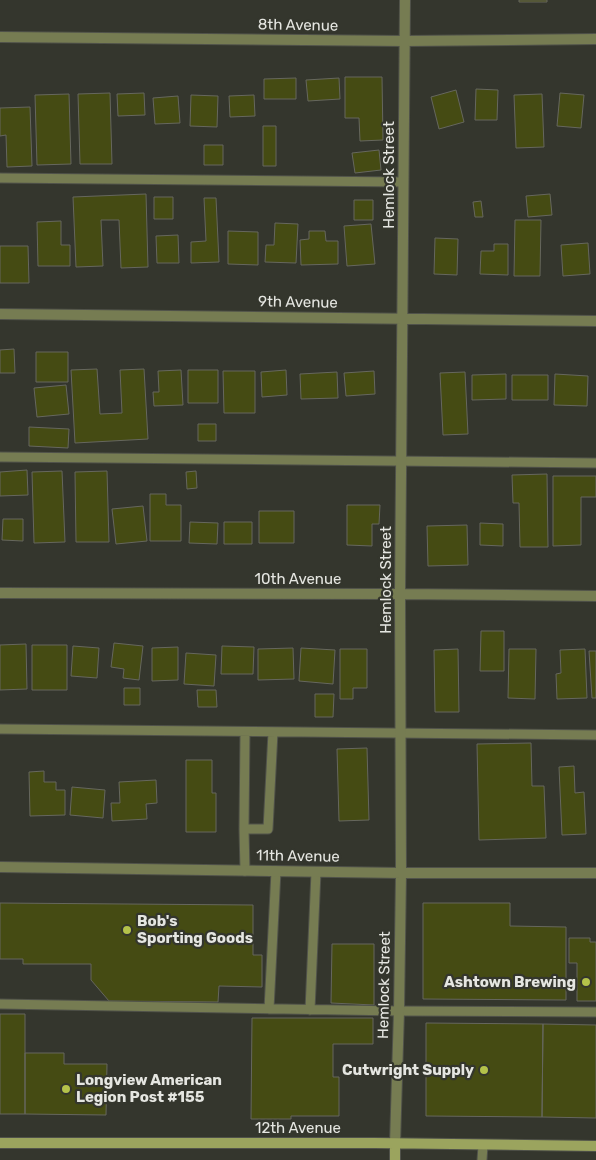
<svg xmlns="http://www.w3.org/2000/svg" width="596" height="1160" viewBox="0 0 596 1160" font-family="Rubik,sans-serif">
<rect width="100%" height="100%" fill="#34362d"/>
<!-- building -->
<path fill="#454b13" stroke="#66675e" d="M519,0h28v2h-28z
M345,77h37l1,63 -23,1 -1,-23h-14z
M296,78v21h-32v-20z
M339,78l1,21 -32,2 -2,-21z
M476,89l22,1 -1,30h-22z
M456,90l8,32 -25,7 -8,-32z
M110,93l2,71h-32l-2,-70z
M144,93l1,22 -27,1 -1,-22z
M560,93l24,2 -3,33 -24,-2z
M69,94l2,70 -34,1 -2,-70z
M542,94l2,53 -28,1 -2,-53z
M191,95l27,1 -1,31 -27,-1z
M254,95l1,21 -25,1 -1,-21z
M178,96l2,27 -25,1 -2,-26z
M30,107l2,59 -25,1 -1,-32 -6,1v-28z
M263,126h13v40h-13z
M204,145h19v20h-19z
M379,150l2,20 -26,3 -3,-20z
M146,194l2,73 -27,1 -2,-48h-18l2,46 -27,1 -3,-70z
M550,194l2,21 -24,2 -2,-21z
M154,197h19v22h-19z
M204,198h12l3,64 -28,1v-21l15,-1z
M354,200h19v20h-19z
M481,201l2,16h-8l-2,-15z
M515,220h26l-1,56h-26z
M61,221v24h9v21h-32l-1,-44z
M275,223l23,1 -2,39 -31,-1 1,-17h8z
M371,224l4,40 -28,2 -3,-40z
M228,231l30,1v33l-30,-1z
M309,231h16l1,10h12v23l-37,1 -1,-25 9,-1z
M178,235l1,28h-22l-1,-27z
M435,238l23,1 -1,36 -23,-1z
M588,243l2,31 -27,2 -2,-31z
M494,244h14v31l-28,-1 1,-23h13z
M0,246h28l1,37h-29z
M14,349l1,24h-15v-23z
M36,352h32v30h-32z
M97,369l3,45 22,-1 -2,-43 24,-1 4,70 -73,4 -4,-73z
M181,370l2,35 -29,1 -1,-14h6l-1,-21z
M188,370h30v33h-30z
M286,370l1,25 -25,2 -1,-25z
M223,371h32v42h-31z
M374,371l1,23 -29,2 -2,-23z
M337,372l1,26 -37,1 -1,-25z
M465,372l3,62 -25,1 -3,-62z
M506,374v25l-34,1v-25z
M555,374l33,2 -1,30 -33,-1z
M512,375h36v25h-36z
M66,385l3,29 -32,3 -3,-29z
M198,424h18v17h-18z
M29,427l40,2 -1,19 -39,-2z
M27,470l1,25 -28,1v-24z
M62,471l3,71 -31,1 -2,-71z
M107,471l2,71h-33l-1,-70z
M196,471l1,17 -10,1 -1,-17z
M547,474l1,73h-28l-1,-44h-6l-1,-28z
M553,476h43v21h-15v48l-28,1z
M150,494h16v11h15v36h-31z
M347,505h33l-1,19h-7v22l-25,-1z
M143,506l4,35 -31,3 -4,-35z
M259,511h35v32h-35z
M3,519h20v22l-21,-1z
M190,522l28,1 -1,21 -28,-1z
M224,522h28v22h-28z
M480,523l23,1v22l-23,-1z
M467,525l1,40 -40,1 -1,-40z
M481,631h23v40h-24z
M114,643l29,3 -4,34 -16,-2 1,-9 -13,-2z
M26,644l1,45 -27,1v-45z
M32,645h35v45h-35z
M73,646l26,2 -2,30 -26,-2z
M222,646l32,1 -1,27h-32z
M178,647v33l-26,1v-33z
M293,648l1,31 -36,1v-31z
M301,648l34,2 -2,34 -34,-3z
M340,649h27v39h-14v11h-13z
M458,649l1,63h-24l-1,-62z
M509,649h27l-1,50 -27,-1z
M585,649l2,49 -30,1 -1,-25 5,-1 -1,-23z
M589,651h7v47h-4z
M186,653l30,2 -2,31 -30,-2z
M124,688h16v17h-16z
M197,690h19l1,17h-19z
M315,694h19l-1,23h-18z
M531,743l1,43h12l2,52 -67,2 -2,-96z
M367,748l2,72 -30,1 -2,-72z
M186,760h26v33h4v39h-30z
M574,766l1,27 9,-1 2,42 -24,1 -3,-68z
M44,771v11h12v8h9v25l-35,1 -1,-44z
M156,780l1,23 -11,1 1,15 -35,2 -1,-18h9l-1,-21z
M72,787l33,3 -2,28 -33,-3z
M0,903l253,2v50h9v32l-43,-1 -1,16 -109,-1 -18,-21v-16h-68v-5h-23z
M423,903h87v23l56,1v73l-143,-1z
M569,938h21v4h6v59h-19v-38h-8z
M332,944h42v61l-43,-2z
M0,1014h25v100h-25z
M252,1018h121v26h-40v33h6v39h-48v3h-40z
M426,1023l117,1 -1,93 -116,-1z
M543,1024l53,1v93l-54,-1z
M25,1053h39v11h43l-1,51 -81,-1z"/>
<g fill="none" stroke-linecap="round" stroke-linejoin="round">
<!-- lane casing -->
<g stroke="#50524a" stroke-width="11">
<path id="lane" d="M0,178l403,4
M0,457l596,6
M0,729l596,6
M244,829h24l5,-97
M245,871l-1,-42 1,-97
M0,1004l399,7 197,1
M269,1009l7,-138
M310,1010l6,-138
M482,1160l1,-15"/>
</g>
<!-- street casing -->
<g stroke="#50524a" stroke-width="12">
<path id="street" d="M0,37l404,4 192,-2
M0,314l596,7
M0,593l400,1 196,2
M0,867l401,6h195
M395,1144l4,-133 2,-138 -1,-279 5,-594"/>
</g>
<!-- secondary casing -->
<g stroke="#50524a" stroke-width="12">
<path id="secondary" d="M0,1143h375l221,3
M395,1160v-16"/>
</g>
<!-- lane -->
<use href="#lane" stroke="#767c52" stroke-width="9"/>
<!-- street -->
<use href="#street" stroke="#767c52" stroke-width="10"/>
<!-- secondary -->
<use href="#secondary" stroke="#9ba45e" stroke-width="10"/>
</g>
<!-- markers -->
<g fill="#b4c24a" stroke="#34362d" stroke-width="2">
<circle cx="127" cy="930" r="5"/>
<circle cx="586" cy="982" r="5"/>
<circle cx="484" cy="1070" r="5"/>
<circle cx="66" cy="1089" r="5"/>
</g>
<g text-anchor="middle" stroke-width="4.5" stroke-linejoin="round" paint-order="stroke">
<!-- street labels -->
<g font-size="15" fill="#e5e6e1" stroke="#34362d">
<text transform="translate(298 25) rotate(1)" y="5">8th Avenue</text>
<text transform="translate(389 175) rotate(-90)" y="5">Hemlock Street</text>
<text transform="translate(298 302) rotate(1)" y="5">9th Avenue</text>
<text x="298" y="584">10th Avenue</text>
<text transform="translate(386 580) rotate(-90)" y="5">Hemlock Street</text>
<text transform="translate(298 856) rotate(1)" y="5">11th Avenue</text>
<text transform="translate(384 985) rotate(-89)" y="5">Hemlock Street</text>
<text x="298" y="1133">12th Avenue</text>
</g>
<!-- poi labels -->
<g font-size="15" font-weight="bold" fill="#e5e6e1" stroke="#34362d" text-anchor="start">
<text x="137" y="926">Bob's<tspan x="137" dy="17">Sporting Goods</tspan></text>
<text x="576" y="987" text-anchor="end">Ashtown Brewing</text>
<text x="474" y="1075" text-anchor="end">Cutwright Supply</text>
<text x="76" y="1085">Longview American<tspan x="76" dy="17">Legion Post #155</tspan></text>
</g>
</g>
</svg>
